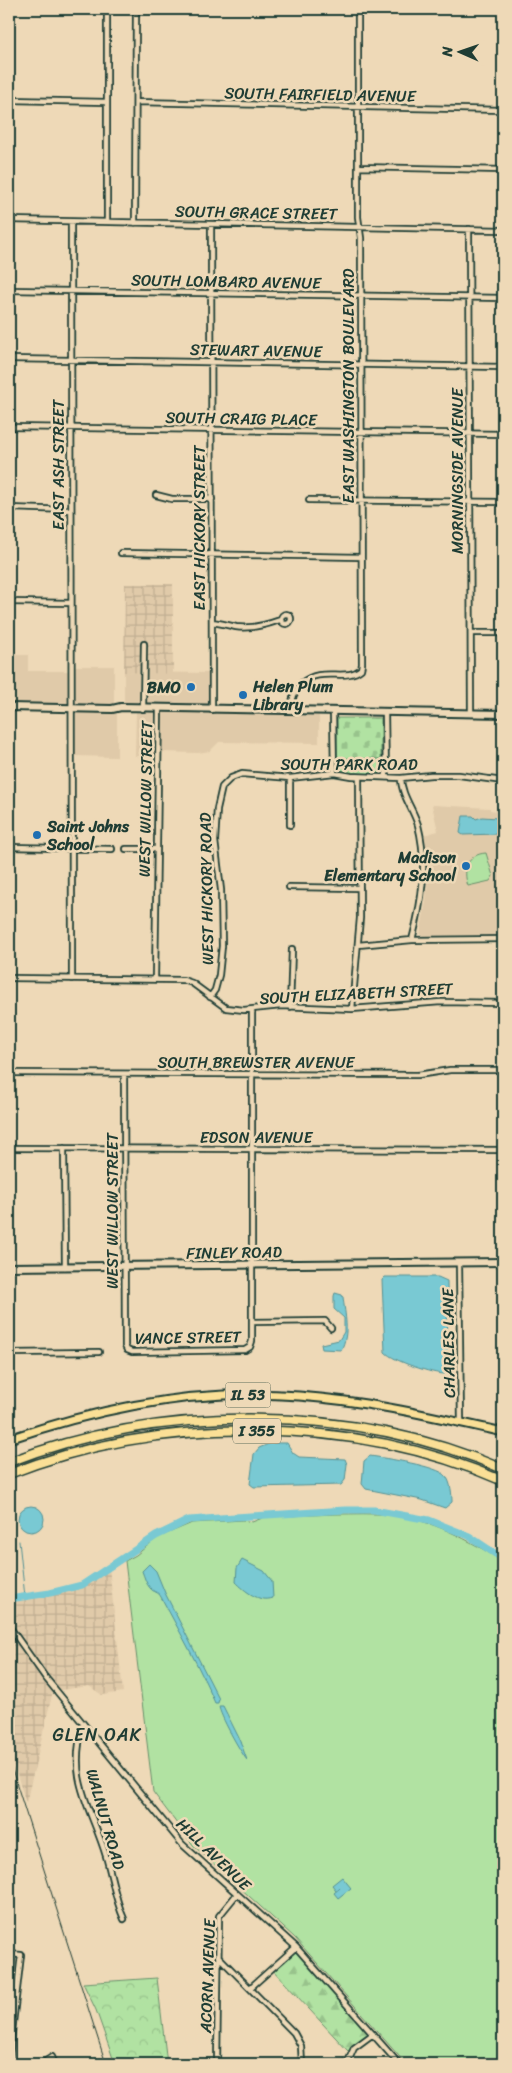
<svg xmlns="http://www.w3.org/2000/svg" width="512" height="2073" viewBox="0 0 512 2073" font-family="Sriracha,sans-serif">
<defs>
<pattern id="industrial-grid" width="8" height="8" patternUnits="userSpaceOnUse" patternTransform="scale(1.25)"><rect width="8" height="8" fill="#e0caa9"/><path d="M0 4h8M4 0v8" fill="none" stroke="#c0ae92"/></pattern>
<pattern id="forest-firs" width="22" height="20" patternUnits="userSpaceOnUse" patternTransform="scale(1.25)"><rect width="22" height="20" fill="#b1e2a2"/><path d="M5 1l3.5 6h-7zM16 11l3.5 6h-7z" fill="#98c38c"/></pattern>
<pattern id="cemetery-stones" width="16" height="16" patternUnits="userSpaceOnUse" patternTransform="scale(1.25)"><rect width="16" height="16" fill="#b1e2a2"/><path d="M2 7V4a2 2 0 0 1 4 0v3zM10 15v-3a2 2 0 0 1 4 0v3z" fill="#98c38c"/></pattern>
<pattern id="park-crowns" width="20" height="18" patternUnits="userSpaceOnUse" patternTransform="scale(1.25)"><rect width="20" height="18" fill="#b1e2a2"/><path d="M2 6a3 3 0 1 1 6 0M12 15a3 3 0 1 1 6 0" fill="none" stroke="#98c38c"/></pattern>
</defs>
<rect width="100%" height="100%" fill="#eed9b7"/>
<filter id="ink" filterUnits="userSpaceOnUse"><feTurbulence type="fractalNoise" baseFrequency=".02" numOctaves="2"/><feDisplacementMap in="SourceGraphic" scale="10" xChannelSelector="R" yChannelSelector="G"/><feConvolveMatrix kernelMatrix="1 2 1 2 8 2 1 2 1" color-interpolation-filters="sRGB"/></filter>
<g filter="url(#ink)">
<!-- built -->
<path fill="#e0caa9" d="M9,655h19v16h41v35h-60z
M74,666h40v40h-41z
M124,672l89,1v35l-89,-2z
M73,710l44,1v46l-44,-1z
M136,710l21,1v46l-22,-1z
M160,711l159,3v29l-100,-1 -9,9 -12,2 -38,-1z
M432,805l58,3v2l13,2v123l-81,1 -2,-2 6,-33 2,-27 -4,-39 14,-4z"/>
<!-- industrial -->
<path fill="url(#industrial-grid)" d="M125,584h48v90l-49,-2z
M109,1567l14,125 -21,3 -13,-9 -36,5 -27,112 -17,-54v-150l41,-6 32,-8z"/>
<!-- green -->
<path fill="#b1e2a2" stroke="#68906b" d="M335,718h2v40l44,1v-41h3v50l-3,5 -28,1 -16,-5z
M486,853l7,23 -3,5 -22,5c-6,-17 0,-32 18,-33z
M336,1514c18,0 36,-1 54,1 41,4 80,25 113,47v502h-97l-111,-126 -102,-93 -40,-53 -28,-231 11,-6 21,-17 35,-15 51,-3 9,2 13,-5z"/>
<!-- forest -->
<path fill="url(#forest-firs)" stroke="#68906b" d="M291,1947l29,29 50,58 -22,17 -77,-83z"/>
<!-- cemetery -->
<path fill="url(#cemetery-stones)" stroke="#68906b" d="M337,718h44v41l-44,-1z"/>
<!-- park -->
<path fill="url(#park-crowns)" stroke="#68906b" d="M157,1978l10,86h-52l-19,-54 -13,-27z"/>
<!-- water -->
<path fill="#79c9d3" stroke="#559193" d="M463,816h10l3,3 6,-2 16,1 1,8 -2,8 -34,1 -3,-2z
M385,1277h53l9,4 1,90 -3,3c-12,0 -52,-13 -60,-22l-3,-72z
M335,1293l7,2 1,2c2,18 7,36 -2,53l-19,-1 -1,-5 18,-4 5,-8v-14l-10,-9v-13z
M271,1443h16l6,10 6,4 46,2 2,5 -2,16 -4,5 -87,2 -4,-3 4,-30 5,-6z
M370,1456c14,2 69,10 76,20 5,7 6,18 6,26l-7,6 -23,-8 -56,-11 -4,-5 2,-23z
M18 1519a13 13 0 1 1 26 0a13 13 0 1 1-26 0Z
M242,1560l22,11 8,10 1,17c-14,5 -28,-7 -37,-16l1,-14z
M149,1564l7,7 9,22 54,106 -1,4h-3c-16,-37 -35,-71 -54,-106 -3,-6 -7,-4 -11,-9 -4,-4 -6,-12 -8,-17z
M219,1706h4l16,32 8,22c-6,-7 -28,-46 -28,-54z
M342,1877l9,11 -13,10 -4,-5 6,-5 -4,2 -4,-5z"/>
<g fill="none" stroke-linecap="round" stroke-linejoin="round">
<!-- stream -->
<path stroke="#559193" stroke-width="1" d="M19,1541l6,56"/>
<!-- river -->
<path stroke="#79c9d3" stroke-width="7" d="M9,1599l41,-6 32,-8 74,-49 33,-16 156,-10h29l55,10 40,16 34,23"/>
<!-- street casing -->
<g stroke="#1f3d34" stroke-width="8">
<path id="street" d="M107,9v213
M9,100l98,2
M136,102l367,8
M358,167l145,3
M9,220l494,10
M71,222l1,757
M135,223l1,-214
M211,224l1,486
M469,229l2,484
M9,290l494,8
M9,359l494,8
M9,427l494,7
M156,495l16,4h40
M309,500l194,2
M9,508l62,2
M121,553l240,4
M9,602l62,1
M281 619a5 5 0 1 1 10 0a5 5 0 1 1-10 0Z
M212,622c8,1 16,3 24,5 14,2 30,-2 44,-7
M471,633h32
M143,709l1,-65
M291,711c0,-11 3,-20 11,-28 19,-17 44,-1 59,-14l1,-5 -1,-426 -3,-21v-208
M333,711l1,62
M385,712l1,65
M290,778v47
M9,847l103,2
M126,849h30
M289,887l71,1
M412,940l91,-1
M358,945l54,-5c10,-38 16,-76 6,-115 -5,-16 -17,-31 -17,-47
M9,978l174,2 9,3 34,25 18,2 37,-4 71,3 89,-7 62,1
M155,979l4,-270
M210,997l5,-7 4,-15 3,-29 -1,-56 -6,-49 2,-32 5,-22 9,-9 11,-4 48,4 44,-5 17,3 50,2 30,-3h28l44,6
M290,1007l2,-58
M352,1009l8,-91 -1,-141
M9,1073l409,2 32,-5h53
M124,1074l1,272 2,4 5,2 113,-2 5,-3 2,-6v-330
M9,1148l494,2
M64,1148l1,119
M459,1263l2,160
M252,1322l73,-1 6,7
M9,1353l90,-1
M9,1626l36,51 137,167 114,103 103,117
M83,1725c-16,56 8,81 23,131 6,21 9,43 18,63
M9,1954l12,1 -12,102
M218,1956l76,77 7,13 1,18
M250,1988l46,-41
M41,2064l11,-7 3,7
M217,2064l2,-148 18,-22
M347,2064l7,-16 19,-14"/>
</g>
<!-- secondary casing -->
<g stroke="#1f3d34" stroke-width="10">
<path id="secondary" d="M9,707l103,2 9,-2 382,7
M9,1267l494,-5"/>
</g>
<!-- primary casing -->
<g stroke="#1f3d34" stroke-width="11">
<path id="primary" d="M9,1439c92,-32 192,-51 290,-43 69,5 136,21 204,36"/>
</g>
<!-- highway casing -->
<g stroke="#1f3d34" stroke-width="11">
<path id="highway" d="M9,1462c153,-59 343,-59 494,7
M9,1474c152,-60 344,-59 494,7"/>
</g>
<!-- street -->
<use href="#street" stroke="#eed9b7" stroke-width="4.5"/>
<!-- secondary -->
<use href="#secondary" stroke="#eed9b7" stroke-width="6"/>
<!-- primary -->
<use href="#primary" stroke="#fadf96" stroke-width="7"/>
<!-- highway -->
<use href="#highway" stroke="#fadf96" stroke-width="8"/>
<!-- rail -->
<path stroke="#1f3d34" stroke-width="1" d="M9,1760l97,304"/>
</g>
</g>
<!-- markers -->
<g fill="#1f6fb2" stroke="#eed9b7" stroke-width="2">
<circle cx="191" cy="687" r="5"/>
<circle cx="243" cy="695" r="5"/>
<circle cx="37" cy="835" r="5"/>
<circle cx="466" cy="866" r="5"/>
</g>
<g text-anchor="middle" stroke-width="5" stroke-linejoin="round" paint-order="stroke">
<!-- shield labels -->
<g fill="#eed9b7" stroke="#5d6c5b" stroke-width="1">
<rect x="225.5" y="1382.5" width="45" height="25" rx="4"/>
<rect x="233" y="1418.5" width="48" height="25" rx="4"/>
</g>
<g font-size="15" font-weight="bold" fill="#1f3d34">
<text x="248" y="1400">IL 53</text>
<text x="257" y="1436">I 355</text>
</g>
<!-- street labels -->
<g font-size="16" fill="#1f3d34" stroke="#eed9b7">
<text transform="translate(320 94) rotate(1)" y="6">SOUTH FAIRFIELD AVENUE</text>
<text transform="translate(256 212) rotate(1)" y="6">SOUTH GRACE STREET</text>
<text transform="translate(226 281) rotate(1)" y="6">SOUTH LOMBARD AVENUE</text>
<text transform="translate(256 350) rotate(1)" y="6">STEWART AVENUE</text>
<text transform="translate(348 386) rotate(-90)" y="6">EAST WASHINGTON BOULEVARD</text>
<text transform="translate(241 418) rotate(1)" y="6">SOUTH CRAIG PLACE</text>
<text transform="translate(58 465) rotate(-90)" y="6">EAST ASH STREET</text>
<text transform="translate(457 471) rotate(-90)" y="6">MORNINGSIDE AVENUE</text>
<text transform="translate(199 528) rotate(-90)" y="6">EAST HICKORY STREET</text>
<text x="349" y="770">SOUTH PARK ROAD</text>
<text transform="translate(145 799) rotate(-89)" y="6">WEST WILLOW STREET</text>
<text transform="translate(206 889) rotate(-91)" y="6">WEST HICKORY ROAD</text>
<text transform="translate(356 993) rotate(-3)" y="6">SOUTH ELIZABETH STREET</text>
<text x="256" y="1068">SOUTH BREWSTER AVENUE</text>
<text x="256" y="1143">EDSON AVENUE</text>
<text transform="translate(112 1211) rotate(-90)" y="6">WEST WILLOW STREET</text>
<text transform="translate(234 1252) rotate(-1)" y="6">FINLEY ROAD</text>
<text transform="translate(188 1337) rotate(-1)" y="6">VANCE STREET</text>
<text transform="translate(448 1343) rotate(-91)" y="6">CHARLES LANE</text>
<text transform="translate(106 1819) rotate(74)" y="6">WALNUT ROAD</text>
<text transform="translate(214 1854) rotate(44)" y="6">HILL AVENUE</text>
<text transform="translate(207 1976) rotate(-88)" y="6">ACORN AVENUE</text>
</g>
<!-- poi labels -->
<g font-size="16" font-weight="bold" fill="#1f3d34" stroke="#eed9b7" text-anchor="start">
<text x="253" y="692">Helen Plum<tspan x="253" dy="18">Library</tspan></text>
<text x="181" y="693" text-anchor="end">BMO</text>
<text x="47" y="832">Saint Johns<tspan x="47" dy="18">School</tspan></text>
<text x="456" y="863" text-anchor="end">Madison<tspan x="456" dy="18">Elementary School</tspan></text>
</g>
<!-- neighbourhood labels -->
<g font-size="18" letter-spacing="1" fill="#1f3d34" stroke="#eed9b7">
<text x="97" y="1741">GLEN OAK</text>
</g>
</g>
<!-- margin -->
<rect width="512" height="2073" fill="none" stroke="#eed9b7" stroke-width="30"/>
<rect x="15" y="15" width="482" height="2043" fill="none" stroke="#1f3d34" stroke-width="2" filter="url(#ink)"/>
<!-- north arrow -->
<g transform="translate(460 52) rotate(272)" stroke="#eed9b7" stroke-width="4" paint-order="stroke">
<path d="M0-4L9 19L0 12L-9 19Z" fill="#1f3d34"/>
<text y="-8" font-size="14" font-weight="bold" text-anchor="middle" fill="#1f3d34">N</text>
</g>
</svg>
